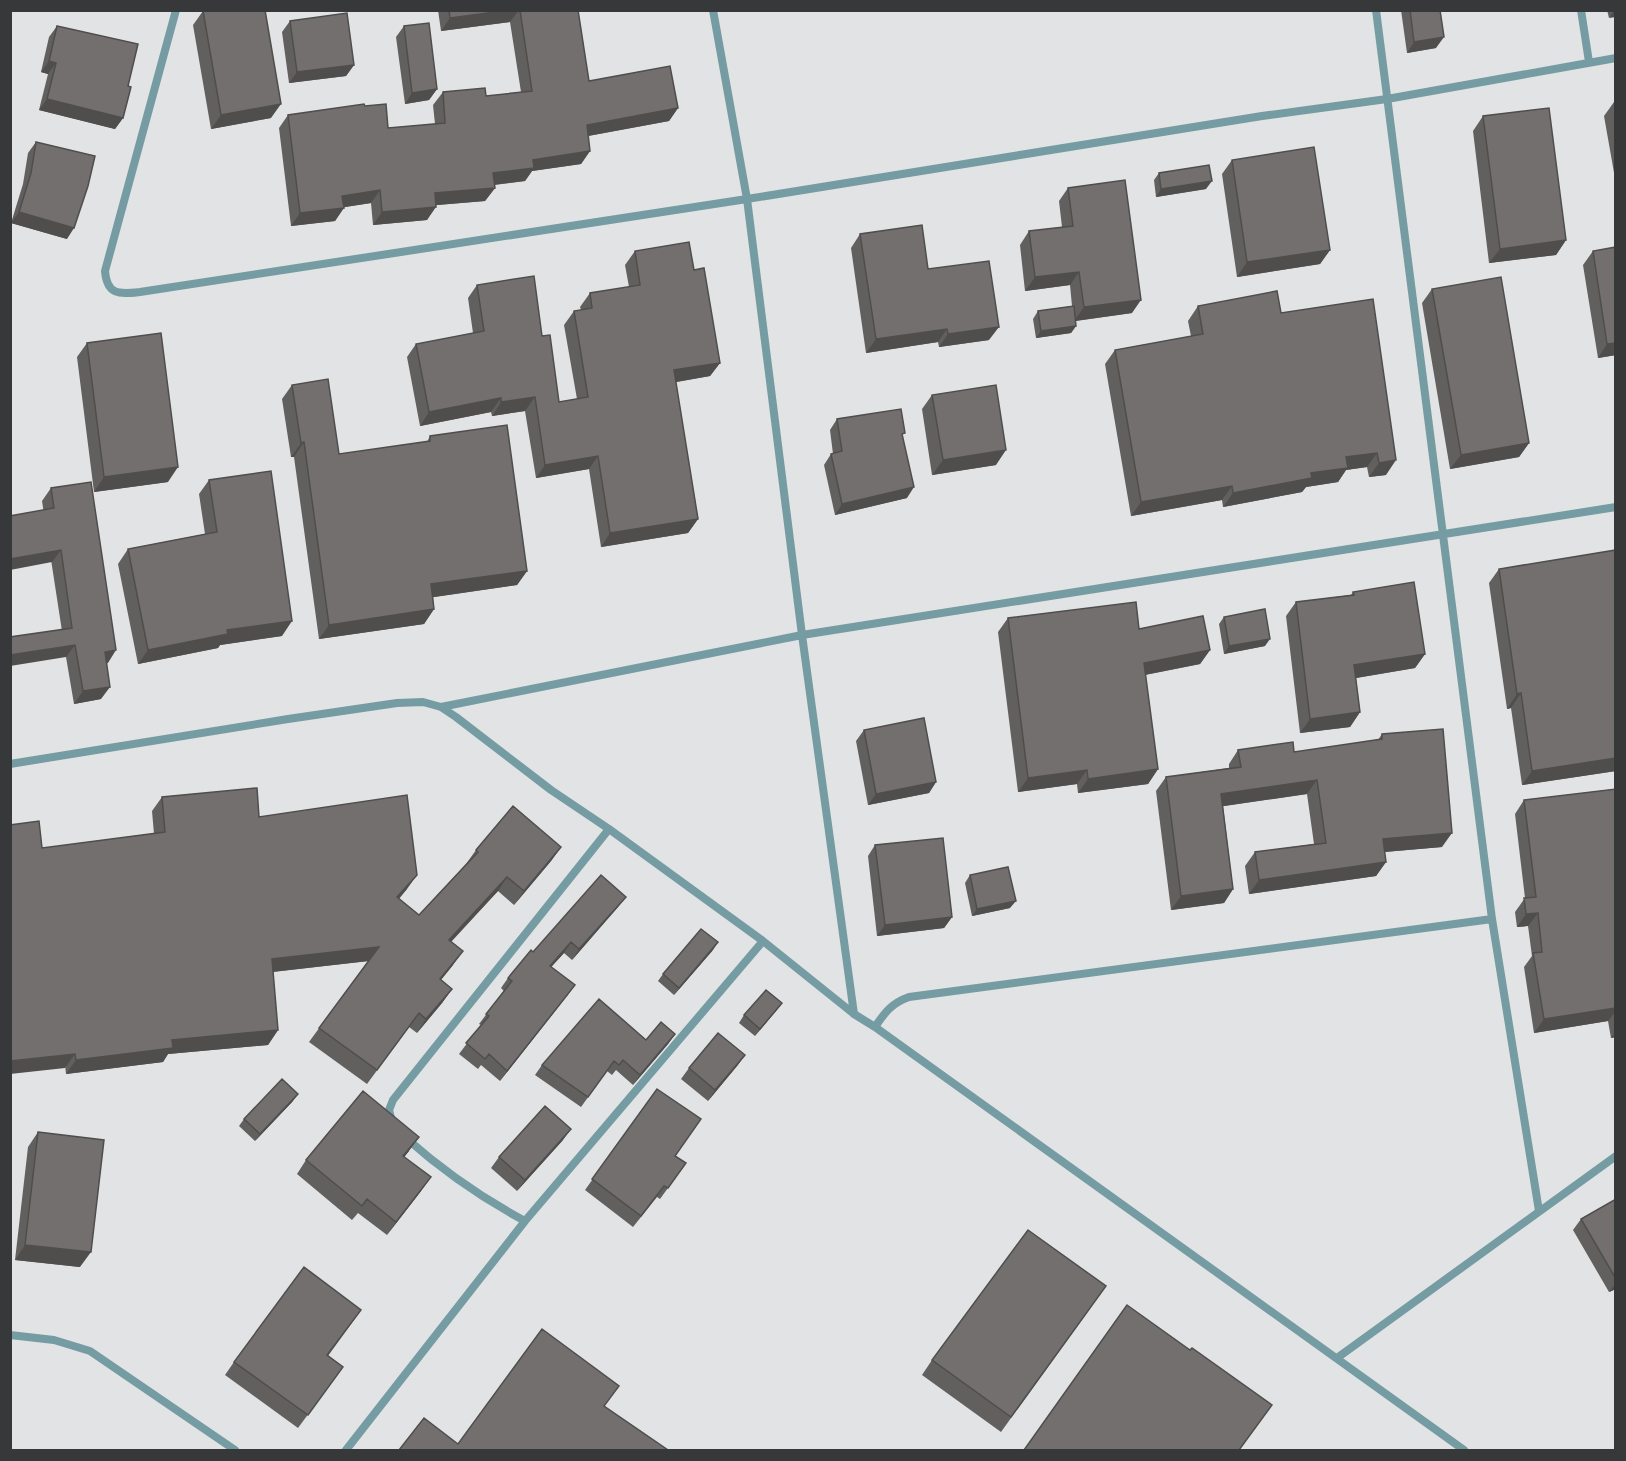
<svg xmlns="http://www.w3.org/2000/svg" width="1626" height="1461" viewBox="0 0 1626 1461" font-family="'Work Sans',sans-serif">
<rect width="100%" height="100%" fill="#e2e3e5"/>
<g fill="none" stroke-linecap="round" stroke-linejoin="round">
<!-- service -->
<path stroke="#759ca3" stroke-width="8" d="M176,10l-71,261c2,25 15,23 35,21l607,-93 -34,-189
M1581,10l8,52
M441,707l361,-72 814,-128
M10,764l278,-45 109,-16 26,-1 18,5 15,10 95,73 58,39 154,112 91,73 21,13 589,423
M1492,919l47,292
M854,1014l-52,-379 -55,-436 515,-83 125,-17 229,-41
M875,1027c10,-15 17,-24 34,-30l583,-78 -116,-909
M392,1122l-3,-12 4,-10 216,-271
M406,1138c36,32 76,60 119,83
M10,1335l44,5 36,11 145,99
M1337,1358l279,-202
M346,1450l179,-229 238,-280"/>
</g>
<!-- wall -->
<path fill="#625f5f" d="M438,10h140l11,71 89,27 -9,13 -81,15 2,15 -9,13 -49,7 -7,10 -31,4 1,3 -10,13 -49,4 -9,15 -54,5 -2,-22 -27,4 -9,14 -44,5 -12,-98 9,-13 77,-9 23,22 47,-4 -2,-19 10,-13 43,4 35,-4 -11,-70 -69,9z
M1401,10h39l-4,38 -29,5z
M1607,10h9l-7,8z
M203,11l68,107 -60,11 -18,-104z
M290,21l64,44 -8,11 -57,7 -7,-51z
M57,26l71,60 -5,32 -8,11 -76,-19 9,-36 -7,-2 8,-35z
M404,26l33,63 -8,11 -24,4 -9,-67z
M1614,102h2v82l-12,-68z
M1483,116l83,124 -10,15 -67,8 -16,-132z
M36,142l31,97 -56,-16 12,-39 5,-31z
M1232,160l98,90 -10,14 -83,13 -15,-103z
M1159,173l47,16 -50,8 -2,-17z
M1068,188l64,125 -56,8v5l-5,7 -35,5 -3,-19 5,-8 34,-5 -2,-21 -45,6 -5,-46 9,-14 33,-4 -3,-26z
M860,234l68,35 61,71 -50,7 -1,-5 -72,11 -15,-105z
M635,251l59,19 26,93 -10,13 -34,6 22,137 -10,14 -87,14 -12,-78 -53,9 -11,-67 -33,5 -1,-4 -71,14 -13,-69 9,-13 57,-11 -5,-35 9,-13 65,51 17,66 18,-3 -13,-74 10,-14 7,-1 -1,-3 10,-14 39,-6 -4,-22z
M1593,251l23,104 -18,3 -15,-93z
M1432,289l97,154 -10,14 -69,12 -28,-166z
M1373,299l13,176 -17,2 -2,-10 -21,3 -8,12 -32,5 -4,5 -79,15 -1,-7 -91,16 -26,-152 10,-14 76,-14 -3,-15 10,-15 83,7z
M87,343l81,139 -74,10 -17,-135z
M292,385l47,69 88,-12 3,-6 97,135 -10,14 -84,12 1,12 -10,15 -105,15 -25,-182h-3l-9,-58z
M932,395l64,70 -64,10 -10,-66z
M837,419l66,18 4,61 -72,17 -11,-50 7,-11h2l-3,-24z
M209,480l73,156 -62,9 -2,3 -80,16 -20,-100 10,-15 77,-15 -6,-40z
M51,488l57,175h-2l-5,36 -27,5 -8,-47 -24,-156z
M1499,569l117,202 -94,14 -11,-77 -4,1 -18,-126z
M1353,592l72,62 -10,14 -59,10 4,34 -10,15 -50,6 -14,-117 10,-14 55,-7z
M1224,617l41,29 -41,8 -5,-30z
M1008,618l131,11 71,21 -10,14 -55,11 13,94 -10,15 -70,9 -1,-9 -59,8 -20,-160z
M864,730l72,52 -7,11 -61,12 -12,-64z
M1382,734l60,113 -58,5 2,10 -10,14 -127,18 -4,-28 10,-14 59,-8 -7,-50 -84,12 10,83 -9,14 -53,7 -15,-119 10,-14 63,-9v-4l9,-14 56,2 84,-12z
M1616,789v248l-5,1 -3,-17 -74,12 -10,-66 8,-11 -4,-30 -11,1 -2,-15 10,-14 -10,-84 9,-14z
M162,797l97,20 148,72 -8,10 20,16 47,-51 10,-14 85,-3 -10,14 -37,44 -16,-14 -47,50 2,24 -12,15 11,9 -10,14 -25,30 -8,-6 -42,57 -58,-42 59,-81 -95,11 5,58 -10,15 -100,9 -5,8 -97,12 -24,-226 112,-14 -2,-23z
M875,845l77,72 -8,11 -67,8 -9,-80z
M970,875l40,33 -38,8 -7,-33z
M618,907l-46,53 -8,-7 -13,14 24,18 -75,96 -19,-16 -3,4 -19,-15 22,-29 -2,-1 25,-33 -3,-3 7,-10 25,-26z
M713,950l-39,45 -16,-14 5,-7z
M782,1003l-27,33 -16,-13 5,-8z
M675,1034l-7,10 -35,41 -17,-15 -4,5 -5,-4 -26,36 -46,-32 7,-10 104,-25z
M745,1055l-8,11 -29,35 -27,-22 8,-11z
M657,1089l18,67 11,7 -26,36 -3,-2 -24,30 -48,-37z
M293,1101l-38,40 -16,-15 5,-7z
M38,1132l42,135 -65,-7 13,-113z
M563,1140l-46,51 -26,-23 8,-11z
M409,1151l-5,6 17,34 -34,44 -29,-22 -6,7 -55,-46 9,-14z
M1616,1199v90l-7,3 -36,-62 8,-11z
M1106,1286l-105,146 -79,-57 10,-15z
M361,1310l-33,46 15,11 -45,61 -73,-53 9,-13z"/>
<!-- shaded-wall -->
<path fill="#504e4d" d="M510,10h9l-9,12 -69,9 9,-13z
M1614,10h2v7l-7,1z
M1444,37l-8,11 -29,5 7,-11z
M49,61l7,2 -8,11 -7,-2z
M354,65l-8,11 -57,7 8,-11z
M437,89l-8,11 -24,4 7,-11z
M47,99l76,19 -8,11 -76,-19z
M281,104l-10,14 -60,11 10,-14z
M678,108l-9,13 -92,17 10,-13z
M590,151l-9,13 -49,7 -7,10 -41,5 9,-13 40,-13z
M1212,181l-6,8 -50,8 5,-8z
M495,188l-10,13 -59,5 9,-13z
M380,190l-9,13 -38,6 9,-13z
M436,207l-9,13 -54,5 9,-13z
M344,208l-9,13 -44,5 9,-13z
M19,212l55,16 -7,11 -56,-16z
M1566,240l-10,15 -67,8 11,-14z
M1330,250l-10,14 -83,13 10,-15z
M1079,272l-9,13 -45,6 10,-14z
M1141,300l-9,13 -58,8 10,-14z
M1076,326l-5,7 -35,5 5,-7z
M999,327l-10,13 -50,7 9,-13z
M947,329l-9,13 -72,11 10,-14z
M1616,343v12l-18,3 9,-14z
M720,363l-10,13 -45,8 9,-14z
M535,397l-10,14 -33,5 9,-14z
M501,398l-10,14 -71,14 9,-14z
M304,442l-10,15h-3l10,-14z
M1529,443l-10,14 -69,12 11,-14z
M1006,450l-10,15 -64,10 11,-15z
M1377,453l-10,14 -21,3 -8,12 -32,5 -4,5 -79,15 10,-14 113,-36z
M598,456l-9,13 -53,9 9,-13z
M1396,460l-10,15 -17,2 10,-14z
M178,467l-10,15 -74,10 10,-15z
M1232,486l-10,14 -91,16 10,-14z
M914,487l-7,11 -72,17 7,-11z
M698,519l-10,14 -87,14 9,-14z
M61,550l-9,12 -42,8v-11z
M527,571l-10,14 -96,14 10,-15z
M434,609l-10,15 -105,15 10,-14z
M292,621l-10,15 -62,9 -2,3 -80,16 10,-14 79,-20z
M1270,639l-5,7 -41,8 5,-8z
M75,645l-9,12 -56,9v-11z
M116,650l-8,13 -12,2 9,-13z
M1210,650l-10,14 -66,13 10,-14z
M1425,654l-10,14 -71,12 10,-15z
M110,687l-9,12 -27,5 9,-13z
M1521,693l-10,15 -4,1 10,-15z
M1360,712l-10,15 -50,6 10,-14z
M1616,758v13l-94,14 10,-14z
M1158,769l-10,15 -70,9 10,-14z
M1087,770l-10,14 -59,8 10,-14z
M1317,780l-10,14 -96,14 10,-14z
M936,782l-7,11 -61,12 8,-11z
M1452,833l-10,14 -69,6 10,-14z
M561,847l-10,14 -37,44 10,-14z
M1386,862l-10,14 -127,18 10,-14z
M417,875l-10,14 -20,22 10,-14z
M507,877l-9,14 -58,63 9,-14z
M1233,889l-9,14 -53,7 10,-14z
M626,897l-8,10 -46,53 7,-11z
M1016,901l-6,7 -38,8 5,-7z
M1538,913l-10,13 -11,1 9,-13z
M952,917l-8,11 -67,8 8,-11z
M571,942l-7,11 -21,23 7,-10z
M718,942l-5,8 -39,45 5,-7z
M379,947l-10,14 -107,12 10,-14z
M463,951l-10,14 -23,28 10,-14z
M575,985l-8,11 -67,85 7,-10z
M452,989l-10,14 -25,30 9,-14z
M782,1003l-6,8 -21,25 5,-7z
M1616,1008v3l-8,10 -74,12 10,-14z
M278,1030l-10,15 -100,9 -5,8 -97,12 10,-14 96,-20z
M1616,1032v5l-5,1z
M675,1034l-7,10 -35,41 7,-10z
M75,1054l-10,14 -55,6v-13z
M745,1055l-8,11 -29,35 7,-11z
M298,1094l-5,7 -38,40 5,-7z
M571,1129l-8,11 -46,51 8,-11z
M419,1137l-10,14 -15,19 9,-14z
M431,1177l-10,14 -34,44 9,-13z
M25,1245l66,7 -11,15 -65,-7z
M1616,1283v6l-7,3z"/>
<!-- building -->
<path fill="#726f6e" stroke="#504e4d" stroke-width="1.5" d="M265,10l16,94 -60,11 -18,-104z
M449,10h61l-60,8z
M520,10h58l11,71 81,-15 8,42 -91,17 3,26 -57,9 1,8 -41,5 2,15 -60,5 1,14 -54,5 -2,-22 -38,6 2,12 -44,5 -12,-98 76,-11 1,2 21,-2 2,24 57,-5 -2,-31 42,-4 1,8 46,-5z
M1410,10h30l4,27 -30,5z
M347,13l7,52 -57,7 -7,-51z
M429,23l8,66 -25,4 -8,-67z
M57,26l81,18 -10,42 3,1 -8,31 -76,-19 9,-36 -7,-2z
M1549,108l17,132 -66,9 -17,-133z
M36,142l59,14 -7,30 -14,42 -55,-16 12,-39z
M1314,147l16,103 -83,12 -15,-102z
M1209,165l3,16 -51,8 -2,-16z
M1125,180l16,120 -57,7 -5,-35 -44,5 -6,-46 44,-5 -5,-38z
M922,225l6,44 61,-8 10,66 -51,7 -1,-5 -71,10 -16,-105z
M689,242l5,28 10,-2 16,95 -46,7 24,149 -88,14 -12,-77 -53,9 -10,-68 -34,5v-4l-72,14 -13,-68 68,-13 -7,-46 57,-9 8,60 8,-1 9,67 29,-5 -14,-86 18,-3 -2,-15 50,-8 -5,-34z
M1616,247v96l-9,1 -14,-93z
M1501,277l28,166 -68,12 -29,-166z
M1277,291l4,22 92,-14 23,161 -17,3 -2,-10 -31,4 2,11 -37,5 1,5 -79,15 -1,-7 -91,16 -26,-152 88,-16 -5,-28z
M1074,306l2,20 -35,5 -3,-20z
M161,333l17,134 -74,10 -17,-134z
M328,379l11,75 91,-13v-5l77,-11 20,146 -96,13 3,25 -105,16 -25,-183 -3,1 -9,-58z
M996,385l10,65 -63,10 -11,-65z
M901,409l4,24 -3,1 12,53 -72,17 -11,-50 11,-3 -5,-32z
M271,471l21,150 -65,9 1,4 -80,16 -20,-101 89,-17 -8,-52z
M91,482l25,168 -11,2 5,35 -27,4 -8,-46 -65,10v-18l62,-9 -11,-78 -51,9v-43l44,-8 -3,-20z
M1616,550v208l-84,13 -11,-78 -4,1 -18,-125z
M1414,582l11,72 -71,11 6,47 -50,7 -14,-117 58,-7 -1,-3z
M1136,602l3,27 64,-13 7,34 -66,13 14,106 -70,10 -1,-9 -59,8 -20,-160z
M1265,609l5,30 -41,7 -5,-29z
M924,718l12,64 -60,12 -12,-64z
M1443,729l9,104 -69,6 3,23 -127,18 -4,-28 71,-9 -9,-63 -96,14 12,95 -52,7 -15,-119 75,-10 -3,-17 55,-8 1,10 88,-13v-5z
M257,788l2,29 148,-22 10,80 -20,22 22,18 59,-63 -2,-2 37,-44 48,41 -37,44 -17,-14 -58,63 14,11 -23,28 12,10 -26,30 -7,-6 -42,57 -58,-42 60,-81 -107,12 6,71 -106,10 1,8 -97,12 -1,-6 -65,7v-236l29,-4 3,27 123,-16 -3,-35z
M1616,789v219l-72,11 -11,-66 9,-1 -4,-39 -12,1 -2,-16 12,-1 -12,-97z
M943,838l9,79 -67,8 -10,-80z
M1008,867l8,34 -39,8 -7,-34z
M601,875l25,22 -47,52 -8,-7 -21,24 25,19 -68,86 -18,-17 -4,5 -19,-16 23,-27 -3,-2 26,-33 -4,-3 23,-28 2,2z
M701,929l17,13 -39,46 -16,-14z
M766,990l16,13 -22,26 -16,-14z
M599,999l47,41 15,-18 14,12 -35,41 -17,-15 -4,5 -5,-4 -26,36 -46,-32z
M718,1033l27,22 -30,35 -26,-22z
M282,1079l16,15 -38,40 -16,-15z
M657,1089l44,30 -26,37 11,7 -18,25 -4,-2 -23,30 -49,-37z
M363,1091l56,46 -16,19 28,21 -35,45 -29,-23 -5,7 -56,-46z
M545,1106l26,23 -46,51 -26,-23z
M38,1132l66,8 -13,112 -66,-7z
M1616,1199v80l-35,-60z
M1028,1230l78,56 -95,131 -79,-57z
M304,1267l57,43 -34,45 16,12 -35,48 -74,-53z
M1127,1305l63,45 2,-2 80,57 -33,45h-215z
M542,1329l77,57 -15,20 64,44h-269l25,-32 34,26z"/>
<!-- border -->
<rect width="1626" height="1461" fill="none" stroke="#373839" stroke-width="24"/>
</svg>
